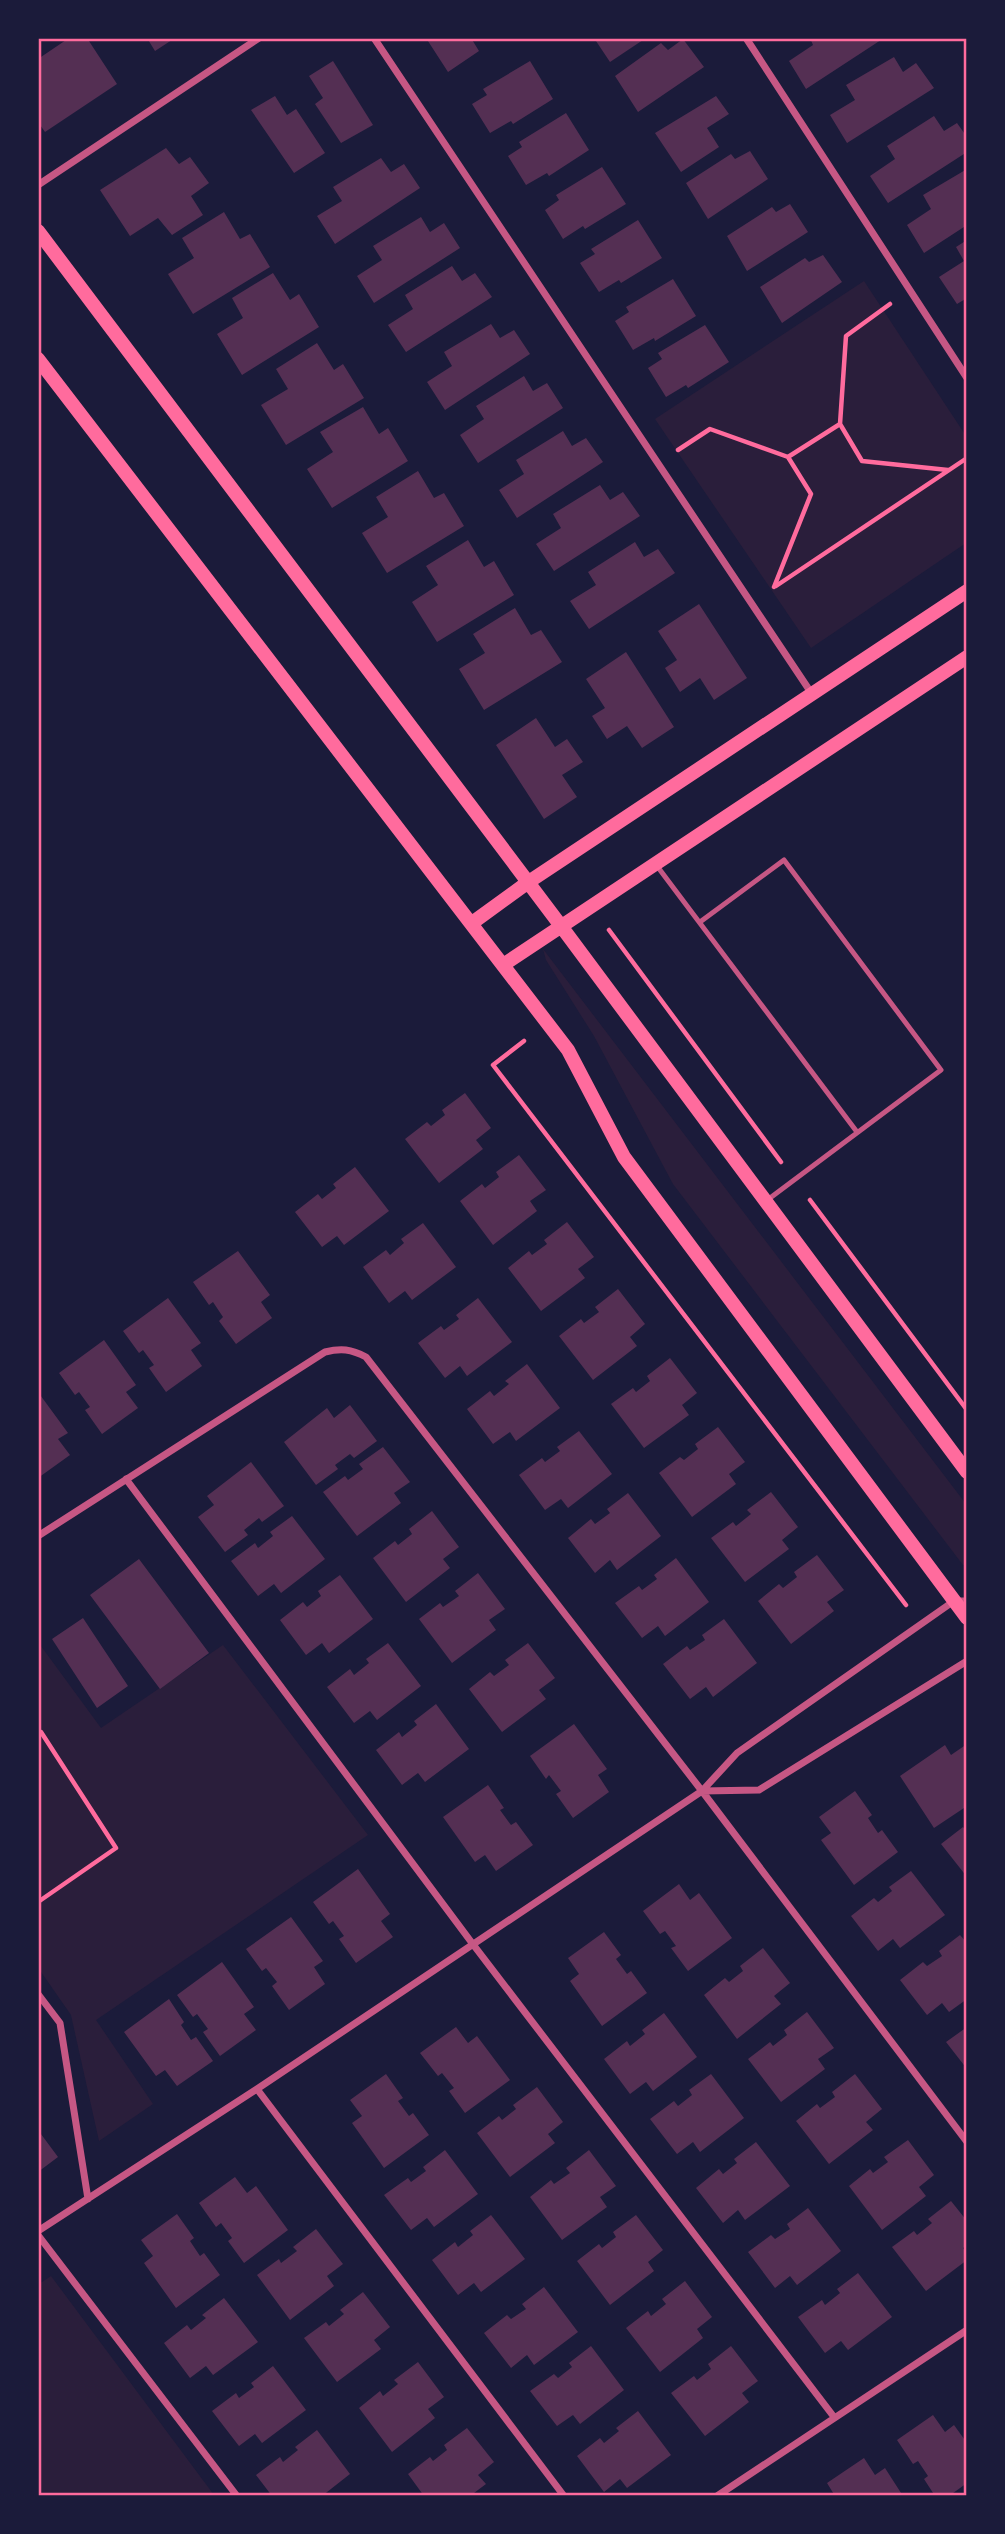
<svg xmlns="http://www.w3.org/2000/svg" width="1005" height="2534" viewBox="0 0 1005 2534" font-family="'Noto Sans',sans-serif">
<rect width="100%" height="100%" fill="#1b1b3a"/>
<!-- green -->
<path fill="#2a1e3b" d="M864,281l102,155v107l-155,105 -156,-229z
M543,949l423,555v62l-3,-1 -290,-381 -79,-148 -48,-76z
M38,1642l63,86 122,-83 145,190 -272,185 57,84 -54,37 -28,-126 -32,-46z
M51,2276l163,219h-175v-211z"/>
<!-- building -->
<path fill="#542f53" d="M69,38h18l30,46 -72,48 -7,-10v-36l3,-1 -3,-5v-21z
M147,38h28l-20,13z
M426,38h45l8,13 -31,21z
M594,38h52l-36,24z
M810,38h74l-78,51 -17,-28 24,-16z
M683,39l21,28 -66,45 -23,-36 46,-33 7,7z
M894,57l9,15 13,-9 18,25 -87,55 -17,-28 25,-15 -9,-15z
M333,61l40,64 -32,18 -26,-39 8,-6 -14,-22z
M530,61l23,38 -40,25 -2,-3 -21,12 -18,-29 15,-9 -4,-6z
M275,96l12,19 9,-6 29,44 -31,20 -43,-63z
M716,96l13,18 -22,14 12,19 -38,25 -26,-39z
M566,113l23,37 -40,26 -2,-3 -21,12 -18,-29 14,-9 -3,-5z
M934,116l10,15 13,-8 10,14v15l-79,51 -18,-27 25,-17 -8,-13z
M166,148l13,16 11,-7 19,26 -18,13 12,19 -31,20 -14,-17 -28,18 -30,-46z
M750,151l18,28 -60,40 -22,-36 45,-29 4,5z
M381,158l10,14 13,-8 16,24 -85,56 -18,-28 25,-15 -9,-14z
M602,167l24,37 -41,25 -2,-3 -20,13 -18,-29 14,-10 -3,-5z
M967,169v56l-43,28 -17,-28 24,-16 -8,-14z
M790,204l18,28 -61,39 -20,-35 45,-29 4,5z
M224,212l16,27 10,-5 20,33 -77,47 -25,-40 26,-16 -12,-20z
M421,217l9,15 14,-9 16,25 -86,55 -17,-27 25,-16 -9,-14z
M638,220l24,38 -41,25 -2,-3 -20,12 -19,-29 15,-9 -4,-5z
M967,240v58l-10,6 -18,-27 25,-16 -8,-14z
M823,255l19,27 -60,41 -22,-36 45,-29 4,4z
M452,266l10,15 13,-8 17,24 -86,55 -18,-27 25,-16 -8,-14z
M273,273l17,27 9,-6 20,33 -77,48 -25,-41 26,-16 -11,-20z
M673,279l23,37 -41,25 -1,-3 -21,12 -18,-29 14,-9 -3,-5z
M491,324l9,14 14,-8 16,24 -85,56 -18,-28 25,-16 -8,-14z
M705,325l24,37 -41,26 -2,-3 -20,12 -18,-29 14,-9 -4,-6z
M317,343l17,27 9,-6 21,34 -78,47 -25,-40 27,-16 -12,-20z
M524,376l9,15 14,-8 16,25 -85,55 -18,-28 24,-16 -8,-13z
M363,407l16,27 9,-6 20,33 -76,47 -25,-39 26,-17 -13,-20z
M563,431l9,15 14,-8 17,24 -86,56 -18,-28 25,-16 -8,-14z
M418,471l16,27 10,-5 20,33 -77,47 -25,-40 26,-16 -12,-20z
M600,485l10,15 13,-8 17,24 -86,55 -18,-27 25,-16 -8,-14z
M468,540l16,27 10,-6 20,34 -77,47 -25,-40 26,-17 -12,-19z
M635,542l9,15 14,-8 17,24 -86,56 -19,-28 26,-16 -8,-13z
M699,604l48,74 -33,22 -14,-22 -20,14 -15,-24 12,-8 -19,-29z
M515,608l16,27 10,-5 21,32 -78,48 -25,-41 26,-16 -12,-19z
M626,652l48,75 -32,21 -15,-22 -20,13 -15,-23 13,-8 -19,-29z
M536,718l19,29 12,-8 16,23 -21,13 15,22 -33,22 -48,-74z
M465,1093l26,35 -15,12 7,9 -44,34 -34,-44 22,-17 4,4 14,-11 -3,-5z
M519,1155l27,35 -16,11 7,10 -44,34 -33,-44 22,-17 3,4 14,-11 -3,-5z
M355,1167l34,44 -45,34 -7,-9 -15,11 -27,-35 23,-18 4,5 14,-11 -3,-4z
M567,1222l27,35 -16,12 7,9 -44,33 -33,-43 21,-17 3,4 15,-11 -3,-4z
M423,1223l33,44 -44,33 -7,-9 -16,12 -26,-36 23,-17 4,5 14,-12 -3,-4z
M238,1251l32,44 -9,7 11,16 -36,26 -17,-23 4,-4 -10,-15 -4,3 -16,-23z
M618,1289l27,35 -15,13 7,9 -44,34 -34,-44 22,-17 3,4 15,-11 -4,-5z
M168,1298l33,45 -10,7 11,16 -36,26 -17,-24 5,-3 -11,-15 -4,3 -16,-22z
M478,1298l34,44 -45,34 -7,-10 -15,12 -27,-35 23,-17 3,4 15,-11 -3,-4z
M104,1340l32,45 -10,7 12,16 -36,26 -17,-24 5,-3 -11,-15 -4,3 -16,-22z
M670,1358l27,35 -15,12 7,10 -45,33 -33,-44 22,-16 3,4 14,-11 -3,-5z
M527,1364l33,44 -44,33 -6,-9 -17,12 -26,-35 23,-18 4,5 15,-12 -4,-3z
M38,1392l30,41 -10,6 12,16 -32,23z
M350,1405l27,36 -23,17 -4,-4 -15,11 3,4 -22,16 -32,-43 43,-34 7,10z
M718,1427l27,35 -16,12 7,10 -44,33 -33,-44 21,-16 4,3 14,-11 -3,-5z
M579,1431l33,43 -44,34 -7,-9 -16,11 -26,-35 23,-17 3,4 15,-11 -3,-4z
M383,1447l27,35 -16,11 7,10 -44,33 -34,-44 22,-16 3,4 15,-11 -4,-5z
M251,1462l33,44 -22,16 -3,-4 -15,12 4,5 -23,17 -27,-35 16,-12 -7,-9z
M771,1492l27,35 -16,13 7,9 -44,33 -34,-44 22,-16 3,4 15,-12 -4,-4z
M628,1493l33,43 -44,34 -7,-10 -15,13 -27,-35 23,-19 4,5 15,-11 -3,-4z
M432,1511l27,36 -16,12 7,9 -44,34 -33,-44 22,-17 3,4 14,-11 -3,-5z
M292,1516l33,43 -44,34 -7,-9 -16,12 -27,-35 24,-18 3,5 15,-12 -3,-4z
M817,1555l27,35 -17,12 7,9 -43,33 -33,-43 21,-17 4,4 14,-11 -3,-5z
M676,1558l33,44 -44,34 -7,-10 -16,12 -27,-35 24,-17 3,4 15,-11 -3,-4z
M139,1559l70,94 -49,36 -70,-94z
M478,1573l27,36 -16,11 7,10 -44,33 -33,-44 21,-16 3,4 16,-11 -4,-5z
M340,1575l33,44 -44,34 -7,-10 -16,12 -26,-35 23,-18 4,5 14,-11 -3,-5z
M83,1618l45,68 -31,22 -45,-69z
M724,1619l33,44 -44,34 -7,-10 -16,12 -27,-35 24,-18 3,4 15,-10 -3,-5z
M388,1643l33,43 -44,34 -7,-9 -16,12 -27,-36 23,-18 4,6 15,-12 -3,-4z
M528,1643l27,35 -16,12 7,9 -44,33 -33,-43 21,-17 4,4 15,-11 -4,-5z
M436,1704l33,45 -44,33 -7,-9 -16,12 -26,-35 23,-18 3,5 15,-12 -3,-4z
M574,1724l33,45 -9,6 11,17 -36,26 -17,-24 5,-3 -12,-16 -3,4 -16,-23z
M967,1744v62l-33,22 -34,-52 45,-31 6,10z
M488,1785l16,23 -4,2 11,15 5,-3 17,23 -37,26 -11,-16 -10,7 -32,-45z
M855,1791l17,24 -4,3 10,15 4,-3 16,22 -44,33 -33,-45 10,-7 -12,-16z
M963,1827l4,5v45l-26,-33z
M358,1869l32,45 -9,7 12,16 -37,26 -17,-24 5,-3 -11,-15 -4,3 -16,-22z
M911,1871l34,44 -45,33 -7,-9 -15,12 -27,-35 23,-18 4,4 14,-11 -3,-4z
M679,1884l11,16 9,-7 33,45 -44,33 -17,-23 5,-2 -11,-15 -5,3 -17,-23z
M291,1917l32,44 -9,6 11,17 -36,26 -17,-24 5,-4 -11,-14 -4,3 -16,-22z
M604,1932l17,23 -5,4 11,15 4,-3 16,22 -45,33 -32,-45 9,-7 -11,-16z
M960,1935l7,8v56l-18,13 -7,-9 -15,12 -27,-35 23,-18 4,4 15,-10 -3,-5z
M763,1948l27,35 -16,13 7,8 -44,35 -33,-44 21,-17 4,4 14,-11 -3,-5z
M222,1962l32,45 -10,7 12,16 -36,26 -17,-24 5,-3 -11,-15 -4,3 -16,-22z
M169,1999l15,23 -3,3 10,15 5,-3 17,24 -36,25 -12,-16 -9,6 -32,-44z
M807,2012l27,36 -16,11 7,10 -44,33 -33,-43 22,-17 3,4 14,-11 -3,-5z
M664,2013l33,44 -44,34 -7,-9 -16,12 -26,-35 23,-18 3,5 15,-12 -3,-4z
M456,2027l12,16 9,-7 33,44 -45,33 -16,-22 5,-3 -12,-15 -4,3 -18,-23z
M967,2027v42l-21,-27z
M386,2074l17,24 -5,3 11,15 4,-3 16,22 -45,33 -32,-45 10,-7 -12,-16z
M711,2074l33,44 -44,34 -7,-10 -16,12 -27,-35 24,-18 4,5 14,-11 -3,-5z
M855,2074l27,35 -16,13 7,8 -44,34 -33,-43 21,-17 3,4 15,-11 -3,-5z
M537,2087l26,35 -15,12 7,9 -45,34 -33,-44 22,-17 3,4 14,-11 -3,-4z
M38,2130l20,27 -20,15z
M908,2140l26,35 -15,12 7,9 -44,34 -33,-44 21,-17 3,4 15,-11 -4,-5z
M756,2142l34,44 -45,34 -7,-10 -15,13 -27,-35 23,-19 4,5 14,-11 -3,-4z
M445,2150l33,44 -44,33 -7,-9 -16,12 -27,-35 24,-17 3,4 15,-11 -3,-4z
M589,2150l27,36 -16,11 7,10 -45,33 -32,-43 21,-17 3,4 16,-11 -4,-5z
M235,2177l12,16 9,-7 32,44 -44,33 -16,-22 4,-3 -11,-15 -5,4 -17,-24z
M951,2201l16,20v24l-4,3 4,6v6l-41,31 -34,-44 22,-16 3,4 15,-12 -4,-4z
M808,2208l33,43 -44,34 -7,-9 -15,12 -27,-36 23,-17 4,4 15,-10 -3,-5z
M177,2214l17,24 -4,3 10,15 4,-3 16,22 -44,33 -32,-45 9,-7 -12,-16z
M491,2215l34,44 -44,33 -7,-9 -16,12 -26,-35 23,-18 3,5 15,-12 -3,-4z
M636,2215l27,35 -15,12 6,9 -44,34 -33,-44 22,-17 3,4 14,-11 -3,-5z
M316,2229l27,35 -16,12 7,10 -44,34 -33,-45 22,-16 2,4 16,-12 -4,-4z
M858,2273l34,44 -44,33 -7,-9 -16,12 -27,-36 24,-17 3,5 15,-12 -3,-4z
M685,2281l27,36 -15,12 6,9 -43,34 -34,-44 22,-17 3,5 15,-12 -4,-5z
M544,2287l34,45 -44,33 -7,-10 -16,13 -27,-35 23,-18 4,4 15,-10 -4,-5z
M363,2292l27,35 -16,13 7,9 -44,33 -33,-44 22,-16 3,4 15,-12 -4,-4z
M224,2298l34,44 -45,33 -7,-9 -16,12 -26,-35 23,-18 4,5 15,-12 -4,-3z
M591,2346l33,44 -44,34 -7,-9 -16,11 -27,-35 24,-17 4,4 14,-11 -3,-4z
M731,2346l27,35 -16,12 7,9 -44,34 -34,-43 23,-17 3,4 14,-11 -3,-5z
M418,2362l26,35 -16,12 7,9 -43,34 -33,-44 21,-17 3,5 15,-12 -4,-4z
M273,2366l33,44 -44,33 -7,-9 -16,12 -27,-35 24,-18 3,5 15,-11 -3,-4z
M638,2411l33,44 -44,33 -7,-9 -16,13 -27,-36 23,-18 4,5 15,-12 -3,-3z
M933,2415l12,17 9,-7 13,18v40l-18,13h-14l-11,-17 4,-3 -10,-15 -5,3 -16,-24z
M467,2428l27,34 -16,13 8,9 -16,12h-46l-16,-22 22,-17 3,4 14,-11 -3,-5z
M317,2430l33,44 -28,22h-50l-16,-21 24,-18 3,5 15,-12 -3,-3z
M864,2458l11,17 10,-7 18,28h-68l-8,-13z"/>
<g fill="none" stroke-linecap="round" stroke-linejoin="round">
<!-- path -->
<path stroke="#ff6b9d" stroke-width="4.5" d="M840,424l6,-88 44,-32
M678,450l32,-21 78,28
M776,586l191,-128
M774,587l37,-93 -23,-37 52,-33 22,37 86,9
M609,930l172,232
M524,1041l-31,24 413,540
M810,1200l157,210
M38,1733l3,-1 75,116 -78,54"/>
<!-- service -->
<path stroke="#c65784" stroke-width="5" d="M657,866l200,266
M700,922l84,-62 157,210 -175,131"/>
<!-- minor -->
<path stroke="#c65784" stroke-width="7" d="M374,38l438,656
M746,38l221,340
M38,185l221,-147
M126,1479l346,464 362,474
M38,1536l287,-184c16,-4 26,-3 41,5l336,434 265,351
M702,1791l57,-1 208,-129
M38,1994l22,29 28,176
M257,2089l307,407
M38,2231l219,-142 445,-298 35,-38 217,-152h13
M38,2235l199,261
M717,2496l250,-166"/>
<!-- secondary -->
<path stroke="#ff6b9d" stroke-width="14" d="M38,231l523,695 406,546
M38,359l530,691 56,107 343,461
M472,923l55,-40 440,-292
M503,965l464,-308"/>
</g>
<!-- border -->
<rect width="1005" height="2534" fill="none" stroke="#1b1b3a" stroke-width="80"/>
<rect x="40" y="40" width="925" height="2454" fill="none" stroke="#ff6b9d" stroke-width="2.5"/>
</svg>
